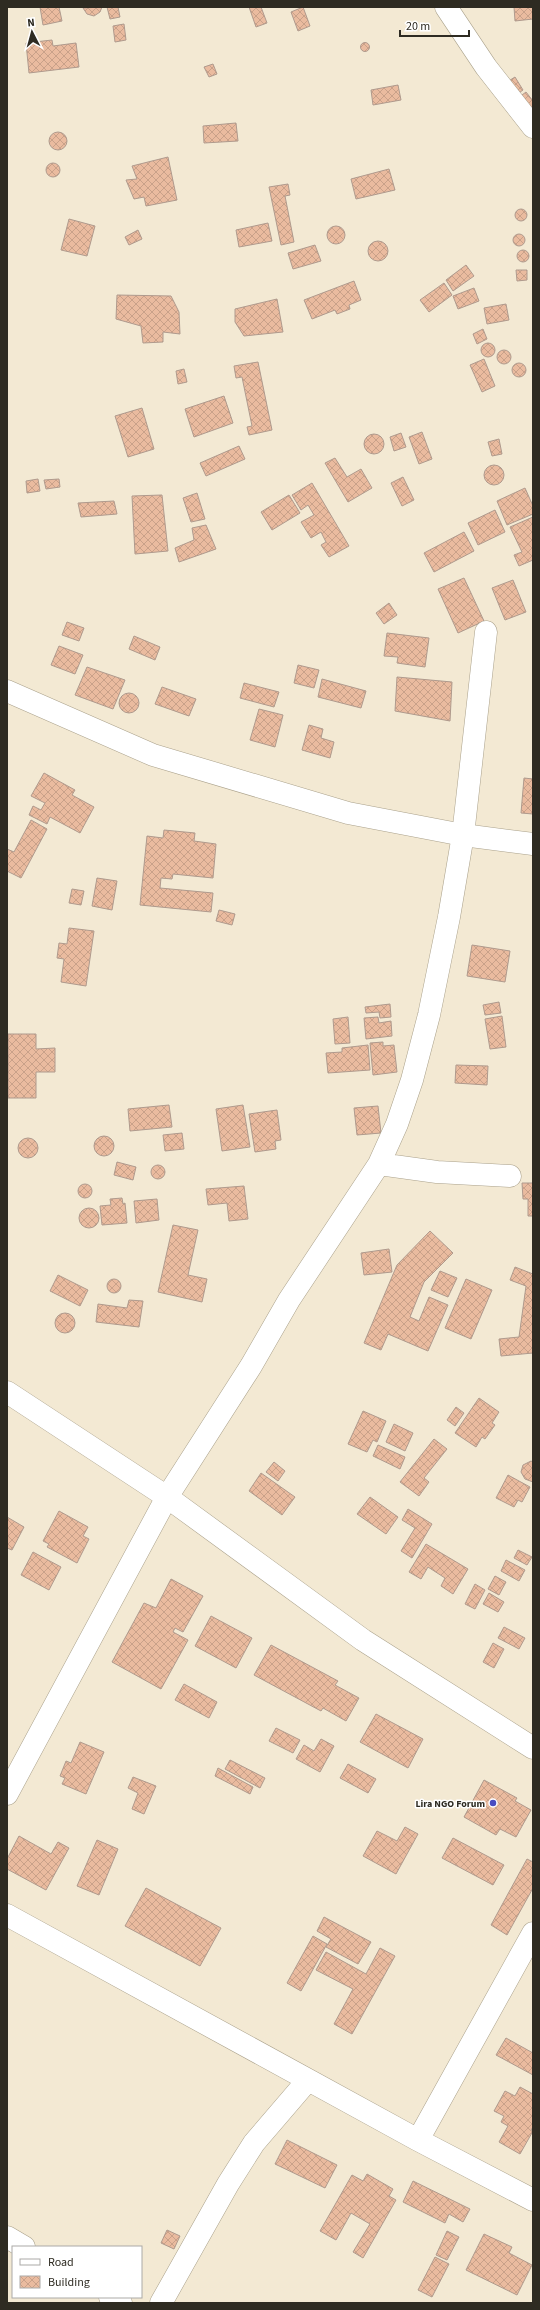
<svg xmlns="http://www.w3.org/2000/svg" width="540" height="2310" viewBox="0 0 540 2310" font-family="'Source Sans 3',sans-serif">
<defs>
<pattern id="building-cross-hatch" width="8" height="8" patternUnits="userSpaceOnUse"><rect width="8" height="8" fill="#eabb9f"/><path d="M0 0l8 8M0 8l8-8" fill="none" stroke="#c9a189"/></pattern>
</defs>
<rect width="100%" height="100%" fill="#f3e9d3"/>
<!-- building -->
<path fill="url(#building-cross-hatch)" stroke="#af9a8d" d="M40,7h19l3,14 -19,4z
M102,7l-2,5 -6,4 -7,-2 -4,-6z
M107,7h11l2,10 -10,2z
M249,7h12l6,16 -11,4z
M303,7l7,19 -12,5 -7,-19z
M514,7h19v12l-18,2z
M124,24l2,16 -11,2 -2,-16z
M52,40l1,6 23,-3 3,24 -50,6 -3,-30z
M360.5 47a4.5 4.5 0 1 1 9 0a4.5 4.5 0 1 1-9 0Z
M213,64l4,10 -8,3 -5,-10z
M515,77l8,13 -7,5 -9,-13z
M398,85l3,15 -28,5 -2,-15z
M526,92l7,9v19l-15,-22z
M236,123l2,18 -34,2 -1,-17z
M49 141a9 9 0 1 1 18 0a9 9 0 1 1-18 0Z
M168,157l9,43 -31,6 -2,-9 -10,2 -8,-19 11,-1 -5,-13z
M46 170a7 7 0 1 1 14 0a7 7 0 1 1-14 0Z
M389,169l6,21 -39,9 -5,-20z
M288,184l2,11 -5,1 9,46 -13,3 -12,-58z
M515 215a6 6 0 1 1 12 0a6 6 0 1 1-12 0Z
M69,219l26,7 -8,30 -26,-6z
M268,223l4,18 -33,6 -3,-17z
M327 235a9 9 0 1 1 18 0a9 9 0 1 1-18 0Z
M138,230l4,9 -13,6 -4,-8z
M513 240a6 6 0 1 1 12 0a6 6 0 1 1-12 0Z
M368 251a10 10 0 1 1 20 0a10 10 0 1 1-20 0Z
M315,245l6,16 -28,8 -5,-16z
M517 256a6 6 0 1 1 12 0a6 6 0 1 1-12 0Z
M466,265l8,11 -21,15 -7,-11z
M516,270h11v10l-10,1z
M354,281l7,19 -12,5 1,4 -13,5 -2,-4 -23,9 -8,-19z
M444,283l8,12 -23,17 -9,-12z
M474,288l5,13 -21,8 -5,-13z
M117,295l54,1 8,16 1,22 -17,-2v10l-20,1 -2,-17 -25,-7z
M277,299l6,33 -39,4 -9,-14v-13z
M506,304l3,16 -22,4 -3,-16z
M483,329l4,10 -10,5 -4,-10z
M481 350a7 7 0 1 1 14 0a7 7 0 1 1-14 0Z
M497 357a7 7 0 1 1 14 0a7 7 0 1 1-14 0Z
M484,359l11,27 -13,6 -12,-27z
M258,362l14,68 -23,5 -2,-8 5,-1 -10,-49 -6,1 -2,-12z
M512 370a7 7 0 1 1 14 0a7 7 0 1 1-14 0Z
M184,369l3,13 -9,2 -2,-13z
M224,396l9,27 -39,14 -9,-28z
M142,408l12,41 -26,8 -13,-41z
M422,432l10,27 -13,5 -10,-27z
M401,433l5,14 -12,4 -4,-14z
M364 444a10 10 0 1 1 20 0a10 10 0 1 1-20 0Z
M499,439l3,15 -10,2 -4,-14z
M239,446l6,13 -39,17 -6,-13z
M335,458l12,19 14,-8 11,19 -24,14 -23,-39z
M484 475a10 10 0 1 1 20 0a10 10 0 1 1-20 0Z
M403,477l11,23 -12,6 -11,-23z
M38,479l2,12 -13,2 -1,-12z
M59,479l1,8 -14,2 -2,-9z
M312,483l37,63 -20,11 -8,-12 5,-3 -5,-10 -10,6 -10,-16 13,-7 -6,-10 -7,5 -9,-15z
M525,488l8,18v8l-26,11 -10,-24z
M197,493l8,26 -14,3 -8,-24z
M162,495l6,56 -33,3 -3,-58z
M289,495l11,18 -28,17 -11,-18z
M114,501l3,13 -36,3 -3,-14z
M495,510l10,22 -27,13 -10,-22z
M533,517v43l-14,6 -5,-11 8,-3 -12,-25z
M206,525l10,24 -37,13 -4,-14 19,-8 -2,-12z
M464,532l10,19 -40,21 -10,-19z
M464,578l20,43 -26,12 -20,-44z
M513,580l13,32 -21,8 -13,-32z
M389,603l8,12 -13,9 -8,-11z
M67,622l17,6 -5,13 -17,-6z
M387,633l42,5 -4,29 -28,-4 1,-6 -14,-1z
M134,636l26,11 -5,13 -26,-11z
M59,646l24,9 -8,19 -24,-9z
M298,665l21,5 -5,18 -20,-5z
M87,667l38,13 -12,29 -38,-14z
M397,677l55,5 -2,39 -55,-10z
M322,679l44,12 -5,17 -43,-11z
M244,683l35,9 -5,15 -34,-9z
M162,687l34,12 -7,17 -34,-12z
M119 703a10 10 0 1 1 20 0a10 10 0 1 1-20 0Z
M259,709l24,6 -8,32 -25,-7z
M309,725l14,4 -2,9 13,4 -4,16 -28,-8z
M44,773l31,17 -3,5 22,12 -14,26 -30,-16 -3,7 -18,-9 4,-9 8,4 4,-7 -14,-7z
M524,778l9,1v35l-12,-1z
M31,820l16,9 -26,49 -14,-7v-22l7,3z
M164,830l31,3 -1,8 22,3 -3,34 -40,-4 -1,5 -11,-1 -1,10 53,5 -2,19 -71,-7 7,-69 16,2z
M97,878l20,3 -5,29 -20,-4z
M72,889l12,2 -3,14 -12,-2z
M219,910l16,4 -3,11 -16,-4z
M69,928l25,3 -8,55 -25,-4 3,-23 -7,-1 2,-15 8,1z
M472,945l38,6 -5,31 -38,-6z
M499,1002l2,11 -16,2 -2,-10z
M390,1004l1,13 -11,1 -1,-6 -13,1 -1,-6z
M502,1016l4,31 -16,2 -5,-30z
M348,1017l2,26 -15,1 -2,-25z
M378,1017l1,6 12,-2 1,15 -26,3 -2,-21z
M8,1034h28v15l19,-1v24h-19v26h-28z
M383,1042v4l11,-1 3,27 -24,3 -3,-32z
M368,1045l2,25 -42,3 -2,-20 16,-1v-4z
M456,1065l32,1 -1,19 -32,-2z
M169,1105l3,22 -42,4 -2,-22z
M243,1105l7,42 -28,4 -6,-42z
M378,1106l3,27 -24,2 -3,-27z
M277,1110l4,30 -6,1 1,8 -21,3 -6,-38z
M182,1133l2,16 -19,2 -2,-16z
M94 1146a10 10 0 1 1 20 0a10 10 0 1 1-20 0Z
M18 1148a10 10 0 1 1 20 0a10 10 0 1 1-20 0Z
M117,1162l19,5 -3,13 -19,-5z
M151 1172a7 7 0 1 1 14 0a7 7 0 1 1-14 0Z
M522,1183h11v33h-5v-17h-5z
M78 1191a7 7 0 1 1 14 0a7 7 0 1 1-14 0Z
M244,1186l4,33 -19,2 -2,-18 -19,2 -2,-16z
M122,1198l1,6 2,-1 2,20 -25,2 -2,-19 11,-1 -1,-6z
M157,1199l2,21 -23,3 -2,-22z
M79 1218a10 10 0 1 1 20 0a10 10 0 1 1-20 0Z
M173,1225l25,5 -10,45 19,4 -5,23 -44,-10z
M430,1231l23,22 -29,29 -14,35 9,4 10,-24 19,8 -20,46 -40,-17 -7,16 -17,-7 33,-78z
M389,1249l3,23 -28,3 -3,-22z
M515,1267l18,7v79l-32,3 -2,-17 20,-2 7,-51 -16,-6z
M440,1271l17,7 -9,19 -17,-7z
M58,1275l30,15 -8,16 -30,-15z
M466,1279l26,11 -21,49 -26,-11z
M107 1286a7 7 0 1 1 14 0a7 7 0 1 1-14 0Z
M129,1300l14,1 -4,26 -43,-5 2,-18 29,4z
M55 1323a10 10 0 1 1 20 0a10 10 0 1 1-20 0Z
M479,1398l20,14 -7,11 3,2 -10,14 -3,-2 -6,10 -21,-14z
M456,1407l8,6 -9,13 -8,-6z
M363,1411l23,10 -9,21 -4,-2 -6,12 -19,-8z
M394,1424l19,9 -8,18 -19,-9z
M434,1439l13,10 -23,29 5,4 -10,14 -19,-14z
M378,1445l27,12 -5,12 -27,-13z
M531,1461l2,1v20l-8,-3 -4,-7 2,-7z
M274,1462l11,9 -7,10 -12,-9z
M261,1473l34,24 -13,18 -33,-24z
M508,1475l22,12 -8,15 -4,-2 -4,7 -18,-9z
M370,1497l28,20 -12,17 -29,-20z
M408,1509l24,15 -20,34 -11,-7 14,-23 -13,-8z
M59,1511l29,16 -5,9 6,3 -12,24 -30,-16 2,-3 -6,-3z
M7,1517l17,10 -12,23 -5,-2z
M426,1544l42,25 -15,25 -12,-8 4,-8 -17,-11 -7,12 -12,-7z
M518,1550l14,7 -5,8 -13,-7z
M33,1552l28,15 -12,23 -28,-15z
M506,1560l19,10 -6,11 -18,-10z
M495,1576l11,6 -7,13 -11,-6z
M171,1579l32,17 -20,36 -8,-4 -2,4 15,8 -27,49 -49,-27 32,-59 12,5z
M475,1584l10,6 -10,19 -10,-5z
M489,1593l15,9 -6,10 -15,-8z
M211,1616l41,22 -16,30 -41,-22z
M504,1627l21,11 -6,11 -21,-11z
M493,1643l11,6 -10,19 -11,-6z
M271,1645l67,36 -3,4 24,13 -13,23 -23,-13 -2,3 -67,-36z
M184,1684l33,18 -8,16 -34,-18z
M376,1714l47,25 -15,29 -48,-26z
M276,1728l24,12 -7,13 -24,-12z
M321,1739l13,7 -14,26 -24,-13 8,-14 10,6z
M80,1742l24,10 -18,42 -24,-10 3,-6 -5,-2 6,-15 5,2z
M230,1760l35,18 -5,10 -35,-19z
M348,1764l28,15 -8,14 -28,-15z
M218,1768l35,19 -3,7 -35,-18z
M133,1777l23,9 -12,28 -12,-5 6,-16 -10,-5z
M484,1780l33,18 -2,3 16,9 -15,27 -16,-8 -4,6 -32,-18z
M405,1827l13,7 -22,40 -33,-18 14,-25 20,10z
M19,1836l32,18 7,-12 11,6 -23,42 -39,-21v-10z
M453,1838l51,27 -11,20 -51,-27z
M97,1840l21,9 -19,46 -22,-9z
M527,1859l6,3v26l-26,47 -16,-10z
M146,1888l75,40 -21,38 -75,-40z
M324,1917l47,25 -13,22 -32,-17 5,-8 -14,-8z
M313,1936l14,8 -26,47 -14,-8z
M380,1948l15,8 -43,78 -18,-10 19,-35 -37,-19 10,-18 40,22z
M506,2038l27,15v22l-37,-20z
M520,2087l13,7v33l-2,3 2,1 -13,23 -21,-12 9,-16 -7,-4 3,-6 -10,-5 11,-20 10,5z
M287,2140l50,25 -12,23 -50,-24z
M367,2174l26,15 -4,7 7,4 -33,58 -10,-6 17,-28 -19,-11 -15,27 -16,-9 32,-56 11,6z
M413,2181l57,28 -7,13 -14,-8 -4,9 -42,-21z
M167,2230l13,6 -6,13 -13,-6z
M447,2231l12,6 -12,23 -11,-5z
M484,2234l28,13 -3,6 23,12 -15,30 -51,-25z
M435,2257l14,7 -17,33 -14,-7z"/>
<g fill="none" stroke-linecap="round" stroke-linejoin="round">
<!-- minor casing -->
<g stroke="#aaa18b" stroke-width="23">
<path id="minor" d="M446,7l40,60 47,60
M379,1164l58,8 73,4
M7,1392l160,105 196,143 170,108
M7,1794l160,-297 84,-131 38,-66 90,-136 18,-40 15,-44 17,-65 20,-98 14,-82 23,-203
M7,1915l411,225 115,60
M418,2140l115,-207
M7,2237l17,10
M110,2297l11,6
M161,2303l67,-119 26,-41 54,-63"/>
</g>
<!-- tertiary casing -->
<g stroke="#aaa18b" stroke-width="23">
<path id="tertiary" d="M7,691l146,64 195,58 115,22 70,9"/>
</g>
<!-- minor -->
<use href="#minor" stroke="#fff" stroke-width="22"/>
<!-- tertiary -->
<use href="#tertiary" stroke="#fff" stroke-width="22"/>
</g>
<!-- markers -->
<circle fill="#484bc1" stroke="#fff" stroke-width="1.5" cx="493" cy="1803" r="4"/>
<g text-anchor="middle" stroke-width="3" stroke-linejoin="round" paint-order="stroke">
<!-- poi labels -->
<g font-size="10" font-weight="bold" fill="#2e2b22" stroke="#fff" text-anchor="end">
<text x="485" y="1807">Lira NGO Forum</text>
</g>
</g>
<!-- border -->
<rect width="540" height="2310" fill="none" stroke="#2e2b22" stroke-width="16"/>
<!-- legend -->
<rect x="12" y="2246" width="130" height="52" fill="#ffffff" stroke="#abaaa7"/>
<rect x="20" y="2259" width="20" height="6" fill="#ffffff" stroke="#abaaa7"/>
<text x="48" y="2266" font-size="12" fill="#2e2b22">Road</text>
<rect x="20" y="2276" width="20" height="12" fill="url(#building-cross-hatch)" stroke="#abaaa7"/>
<text x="48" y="2286" font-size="12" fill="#2e2b22">Building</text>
<!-- north arrow -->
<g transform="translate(32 32) rotate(354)" stroke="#ffffff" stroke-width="3" paint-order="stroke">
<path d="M0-3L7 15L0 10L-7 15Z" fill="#2e2b22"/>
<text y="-6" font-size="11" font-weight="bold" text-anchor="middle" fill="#2e2b22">N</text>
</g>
<!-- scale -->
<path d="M400 30v6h69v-6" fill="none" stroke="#2e2b22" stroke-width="2"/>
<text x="406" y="30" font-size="12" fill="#2e2b22" stroke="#ffffff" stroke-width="3" paint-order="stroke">20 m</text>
</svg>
